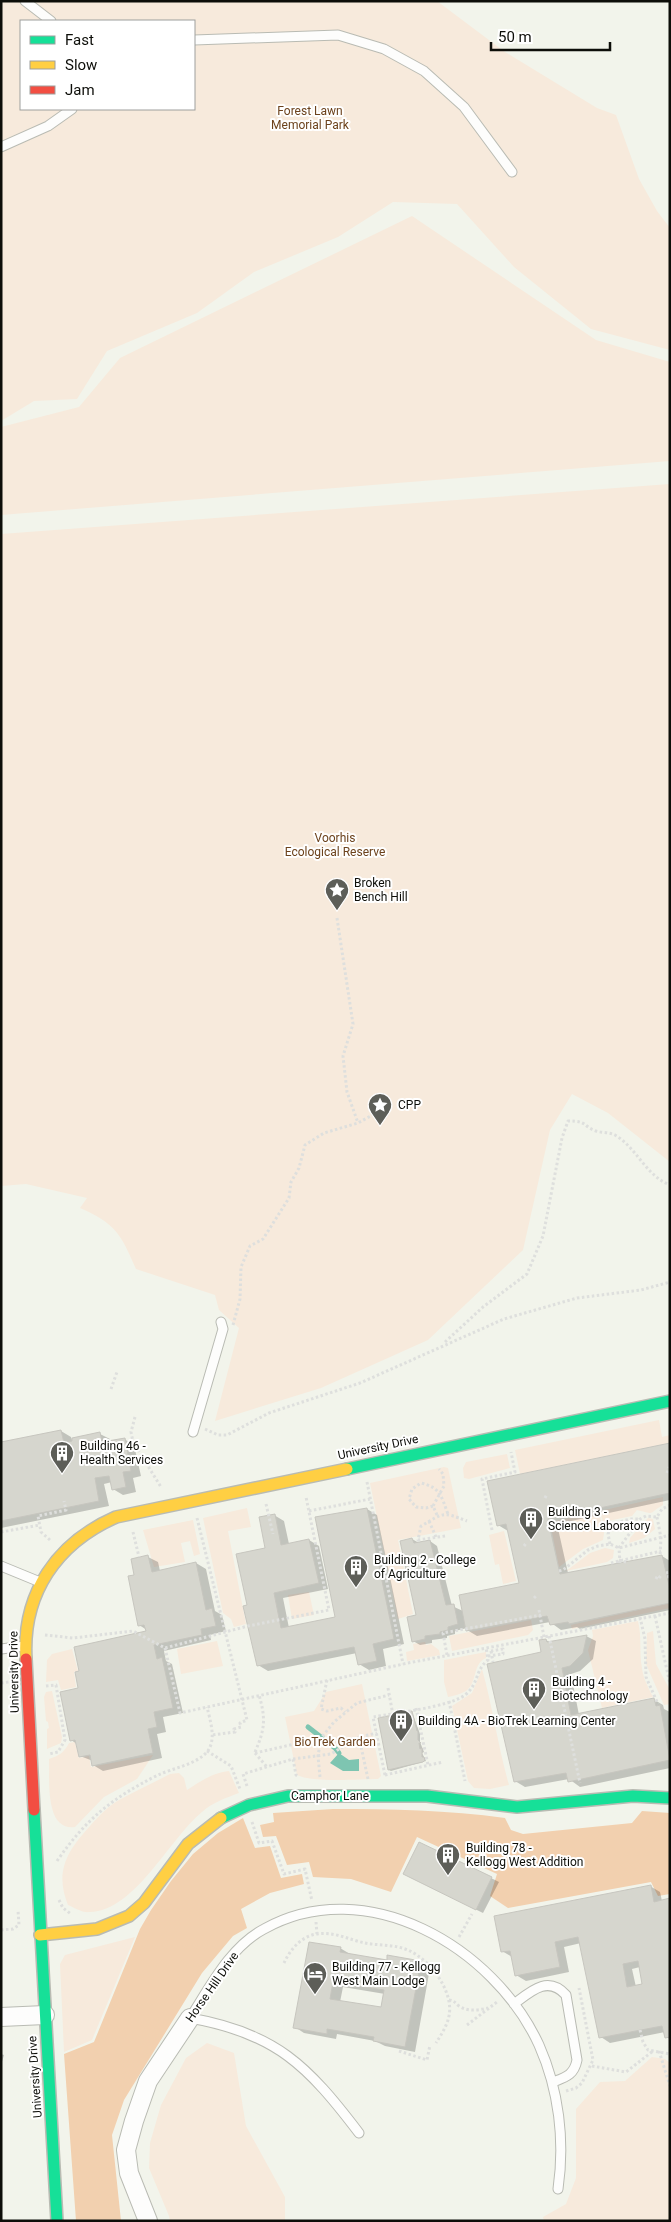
<svg xmlns="http://www.w3.org/2000/svg" width="671" height="2222" viewBox="0 0 671 2222" font-family="Roboto,sans-serif">
<rect width="100%" height="100%" fill="#f2f4eb"/>
<!-- green -->
<path fill="#f7eadc" fill-rule="evenodd" d="M1,1h436l68,51 92,56 19,7 23,64 18,32 13,17v122l-79,-21 -77,-62 -57,-63 -64,-2 -55,35 -84,35 -57,41 -90,38 -30,48 -43,2 -33,20zM21,21h173v88h-173z
M412,216l184,124 74,22v99l-669,54v-88l78,-20 41,-49z
M670,484v678l-62,-49 -36,-19 -22,36 -27,120 -95,90 -107,48 -106,33 24,-93 -20,-18 -4,-15 -79,-26c-15,-35 -21,-46 -56,-61l7,-10 -61,-14 -25,2v-652z
M659,1420l3,17 8,-2v8l-150,31 -5,-24z
M507,1454l3,14 -41,11 -5,-1 -1,-10 3,-6z
M444,1467l4,1 13,60 -63,12 15,74 -15,5 -28,-136z
M663,1497v8c-16,9 -6,10 -26,5l-5,6 -29,6 -3,-11z
M247,1508l4,19 -23,4 18,93 -12,3 -3,-8 -8,-6 -20,-95z
M599,1512l5,21 -1,7 -20,9 -24,18 -9,-45z
M648,1518l5,1 2,10 -11,9 -15,5 1,-5z
M193,1520l7,34 -6,2 -4,-15 -9,2 4,19 -31,5 -11,-37z
M504,1531l12,50 -13,3 -4,-20 -4,1 -6,-30z
M605,1548l9,2 -1,8 -6,4 -41,9 24,-18z
M309,1592l5,23 -22,4 -4,-24z
M670,1603v5l-98,21 -1,-4z
M531,1620l2,10 -5,5 -76,16 -3,-15z
M638,1621c4,16 1,31 4,47 1,10 6,19 11,29l-51,11 -14,-58 5,-14 -1,-6z
M653,1631l3,33 14,26v14l-6,1 -18,-41 1,-31z
M217,1641l6,25 -42,8 -4,-25z
M425,1642l1,3 5,-1 8,6 1,5 -33,6 -1,-9 8,-2 -1,-6z
M72,1649l6,22 -4,1 2,15 -15,3 -3,-10 -12,2 1,-22 5,-6z
M486,1652v6c-14,6 -8,24 -20,33 -5,3 -12,5 -18,6l-4,-15v-22z
M482,1669c11,39 16,78 27,116l-19,4 -16,-1 -6,-7 -16,-75 20,-13z
M362,1684l19,92 -3,3c-18,0 -66,4 -81,-4l-12,-58 29,-6 12,-19z
M52,1691l10,46 -1,6 -14,6v-20l2,-1 -1,-6 -2,-1 -2,-24 2,-5z
M75,1742l4,16 10,-2 2,11 62,-12 -16,24 -33,18 -29,30c-31,4 -25,-48 -26,-68 9,-3 15,-6 20,-16z
M229,1771l10,22c-13,5 -26,9 -37,19 -33,27 -67,99 -112,100 -8,1 -15,-4 -22,-7 -14,-34 0,-55 22,-79 9,-10 17,-19 29,-26 16,-9 34,-17 51,-26l9,-1 5,5 3,12c14,-9 25,-17 42,-19z
M135,1937l-43,103 -28,12 -4,-88 5,-9z
M207,2043l27,10 12,73 39,71v24h-115l-1,-5 -20,-48 1,-25 11,-38 25,-47z
M652,2057l13,2 5,4v158h-126l-1,-4 23,-13 10,-26v-69l24,-27 25,-1z"/>
<!-- forest -->
<path fill="#f2d0af" d="M333,1809c58,0 115,1 172,9l6,12 12,4 109,-11 10,-12 28,2v81l-12,2 -7,-14 -143,26 -18,-12 7,-22 -80,-37 -26,55 -40,-13 -38,-2 -4,-15 -22,3 -11,-29 -13,1 -3,-12 14,-3 -1,-9z
M243,1818l12,30 15,-2 11,32 21,-4 2,10 -34,9 -29,16 6,19 -14,8 -31,37 -78,127 -12,35 9,86h-45l-12,-167 30,-12 46,-113 11,-19 20,-29 22,-27 25,-21z"/>
<!-- water -->
<path fill="#7ec5b1" d="M339,1753l10,7 10,-1v12h-16l-13,-8z"/>
<!-- shadow -->
<path fill="#0003" fill-rule="evenodd" d="M61,1431l10,6 1,3 28,-6 10,5v3l14,-3 10,6 7,31 -8,2 3,14 -13,3 -10,-6 -1,-7 -8,2 5,22 -108,22v-84z
M670,1445v55l-113,24 11,49 94,-17 8,5v49l-90,19 -3,-2 -16,3 -11,-8 -73,14 -10,-6v-2l-12,3v3l-8,2v2l-15,2v3l-12,2 -7,-4 4,-25 -5,-77 7,4 11,-2 7,5 15,60 11,5 57,-28 -12,-52 -10,-6z
M367,1509l10,6 27,129 -21,5 3,17 -17,4 -10,-6 -2,-11 -89,18 -10,-6 -10,-59 19,-57 7,-34 10,6 5,23 20,-4 10,6 9,43 -45,9 6,30 47,-10z
M148,1557l10,5 2,9 36,-8 10,6 9,42 7,4 4,16 -16,4 1,5 -47,11 2,10 6,3 11,49 -20,4 3,15 -9,2 5,24 -59,13 -10,-6v-4l-13,-5 -3,-12 -6,-4 8,-51 68,-57v-2l-8,-5 -3,-49z
M586,1636l10,5 -3,18 -13,12 -9,3 8,41 74,-16 10,6 1,4 6,3v56l-90,19 -11,-8 -44,8 -10,-6 31,-141 5,3z
M412,1712l8,22v8l4,10 -2,1 4,8 -35,10 -2,-1z
M412,1878h79l8,4 -16,31z
M650,1886l10,6 2,9 8,-2v140l-4,-2 -1,-5 -55,11 -9,-6 -20,-94 -17,4 5,25 -43,9 -10,-6 -4,-18 -10,-6zM640,1967l4,18 -8,2 -4,-18z
M340,1948l10,6 38,8 32,1 10,5 -15,84 -30,-6 -10,-5 -38,-7 -1,5 -32,-6 -9,-6zM343,1987l42,7 -3,15 -42,-7z
M1,2054l3,1 -3,10z"/>
<g fill="none" stroke-linecap="round" stroke-linejoin="round">
<!-- stream -->
<path stroke="#7ec5b1" stroke-width="5" d="M308,1727l27,21 4,5"/>
</g>
<!-- building -->
<path fill="#d6d6ce" stroke="#c7c6bf" fill-rule="evenodd" d="M61,1430l3,13 8,-2v-3l28,-6 2,10 23,-4 6,33 -8,1 3,15 -14,3 -3,-14 -14,2 4,23 -98,20v-79z
M670,1443v50l-122,26 12,55 102,-19 7,30 1,18 -101,21 -1,-2 -18,3 -3,-9 -81,15 -7,-36 60,-12 -13,-59 -9,2 -10,-45z
M367,1508l27,131 -21,5 4,17 -19,4 -4,-18 -97,19 -14,-60 4,-1 -11,-51 29,-6 -6,-31 16,-3 6,31 28,-6 10,44 -45,10 7,35 54,-11 -20,-100z
M412,1538l2,5 16,-3 16,65 8,-1 4,20 -10,3v3l-8,2v2l-15,2v3l-13,3 -5,-25 9,-2 -16,-74z
M148,1555l4,17 44,-10 10,48 6,-2 4,18 -15,3 1,6 -48,10 3,14 5,-2 11,51 -19,4 3,15 -9,2 5,24 -61,13 -2,-11 -11,2 -4,-17 -5,1 -10,-49 18,-4 -3,-16 4,-1 -5,-24 72,-16 -2,-6 -6,1 -10,-50 6,-1 -3,-16z
M587,1635l-4,18 -13,13 -8,2 9,47 83,-17 2,8 4,-1 10,55 -102,22 -2,-9 -52,9 -27,-118 54,-12 -2,-12 7,-1 1,3z
M412,1711l5,20h1v9l3,3h-2l1,6 2,-1v9h2l1,3 -2,2 -35,8 -10,-52z
M419,1842l73,35 -16,33 -73,-36z
M651,1885l3,17 16,-4v139l-5,1 -3,-12 -63,12 -21,-101 -23,5 5,25 -45,9 -5,-25 -9,1 -7,-36zM638,1961l4,23 -15,3 -4,-23z
M309,1942l32,5 -1,5 47,8v-5l34,6 -16,86 -32,-6 1,-4 -47,-8v5l-34,-6zM333,1982l51,8 -3,17 -51,-8z"/>
<g fill="none" stroke-linecap="round" stroke-linejoin="round">
<!-- lane casing -->
<g stroke="#b9bbb3" stroke-width="11">
<path id="lane" d="M25,1l26,20
M194,40l144,-5 46,14 40,22 40,36 48,65
M1,147l47,-21 24,-17
M193,1432l30,-103 -2,-7
M1,1566l39,16
M1,1649l24,-3
M514,2004c17,-13 34,-29 52,-9l11,65c-3,15 -11,17 -24,22
M359,2133c-51,-67 -83,-100 -169,-115 20,-31 40,-71 74,-89 102,-57 230,18 275,116 20,45 26,96 19,144"/>
</g>
<!-- street casing -->
<g stroke="#b9bbb3" stroke-width="20">
<path id="street" d="M1,2017l44,-2
M148,2221l-19,-48 -3,-23 8,-29 14,-40 42,-63"/>
</g>
<!-- fast casing -->
<g stroke="#b9bbb3" stroke-width="14">
<path id="fast" d="M347,1469l323,-68
M34,1810l23,411
M221,1818l28,-13 39,-9h139l90,11 116,-11 37,2"/>
</g>
<!-- slow casing -->
<g stroke="#b9bbb3" stroke-width="14">
<path id="slow" d="M26,1659c-4,-66 31,-116 90,-142l231,-48
M40,1935l57,-6 32,-13 15,-13 44,-59 33,-26"/>
</g>
<!-- jam casing -->
<g stroke="#b9bbb3" stroke-width="14">
<path id="jam" d="M26,1659l8,151"/>
</g>
<!-- path -->
<path stroke="#dedfdd" stroke-width="3" stroke-dasharray="2.5 2.5" stroke-linecap="butt" d="M337,918l16,106 -10,32 4,36 11,31
M233,1325l7,-26 1,-32 9,-21 13,-7 26,-41 2,-16 8,-14 6,-23 19,-12 34,-10 18,-10
M445,1342l38,-35 44,-33 16,-38 19,-98 6,-17c20,0 14,5 28,10 6,2 13,1 19,4 22,13 31,41 55,50
M111,1389l6,-17
M135,1417l-4,15 2,10 28,45
M205,1429l13,6h9l42,-22 91,-30 144,-64 73,-21 64,-8 29,-8
M667,1473l2,-6
M367,1482l36,182
M545,1498l2,-4
M266,1504l7,30
M433,1506l-7,2 -10,-1 -7,-8 3,-10 9,-6c20,5 20,13 27,31
M309,1511l61,-12
M437,1515l-4,-9 11,-20 -1,-12 -4,-5
M657,1517l4,21 -1,18
M197,1518l50,202 -7,3 1,4 -7,2 1,3 -23,3
M429,1521l7,16
M492,1530l-10,-51 33,-7 -4,-20
M1,1532l39,-7
M133,1532l6,25
M445,1536l-27,4 3,-14c23,-13 20,-15 46,-5
M50,1540l-9,-8 -3,-16 28,-6 -2,-9
M610,1544l-2,-10 4,-10 18,-5h9
M524,1546l3,-4
M619,1560l7,2
M611,1563l50,-12
M620,1563l-1,-15 21,-29 6,-3 11,1 5,-8 8,-4
M559,1571l4,-1 25,-20 10,-4 12,-2 9,4 51,-13
M666,1573l4,-1
M667,1577l3,-1
M659,1578l3,-4
M656,1579l2,-4
M534,1598l3,-3
M539,1610l5,27
M655,1616l15,68
M640,1617l5,22 1,38 12,27
M45,1635l28,3 60,-7 32,17 83,-22 81,-16 -23,-113
M549,1636l31,147
M165,1648l15,65 228,-50 262,-50
M447,1655l-4,-22 98,-18
M488,1656l15,-2v-5l-12,2
M327,1680l-6,29 6,2 14,-3 4,4
M1,1683l8,-1
M46,1686l10,-1 9,55 -7,12 -9,2
M449,1701l16,80
M416,1708l12,57
M207,1751l24,15 9,23
M255,1752c10,-23 11,-33 4,-57
M255,1753l66,-15 13,-16 23,-19 32,-8
M255,1753l12,14
M293,1759l38,-5 28,-17
M385,1775l58,-13
M385,1775l-12,-58c22,-4 76,-10 92,-22 14,-11 10,-25 23,-35l-2,-13
M320,1777l-2,-21 3,-18
M368,1779l-9,-42 18,-4
M247,1786l-4,-12 50,-15 3,16 3,2
M252,1822l7,21 13,-2 12,33 21,-5 7,32
M57,1861c29,-42 55,-63 101,-86 15,-7 37,-10 49,-23 10,-12 3,-32 0,-45
M59,1900l4,8 8,6
M316,1922l1,12
M1,1930l12,-1 6,-4 -1,-15
M459,1937l13,-23
M284,1963c6,-13 17,-27 33,-29 16,-3 33,6 48,9 15,3 31,1 45,8 21,10 44,41 39,65 -2,10 -8,19 -13,27
M449,2000c5,0 6,3 10,6 9,6 20,4 29,2
M467,2025l30,-23
M640,2030l3,12 5,8 22,4
M399,2051l28,9 3,-15
M659,2051l11,35
M592,2066l34,6 27,-21
M566,2091l10,-3 6,-5 11,-23 -14,-72"/>
<!-- lane -->
<use href="#lane" stroke="#fdfdfc" stroke-width="9"/>
<!-- street -->
<use href="#street" stroke="#fdfdfc" stroke-width="18"/>
<!-- fast -->
<use href="#fast" stroke="#16e098" stroke-width="11"/>
<!-- slow -->
<use href="#slow" stroke="#ffcf43" stroke-width="11"/>
<!-- jam -->
<use href="#jam" stroke="#f24e42" stroke-width="11"/>
<!-- path-bridge -->
<path stroke="#dedfdd" stroke-width="3" stroke-dasharray="2.5 2.5" stroke-linecap="butt" d="M491,1651l2,11
M388,1688l5,27"/>
</g>
<!-- icons -->
<defs>
<g id="sight-pin" transform="scale(1.25)"><path d="M0 17L-7.5 6A9.5 9.5 0 1 1 7.5 6Z" fill="#5d5e58" stroke="#fff"/><path d="M0-6L1.8-2.2L6-1.7L2.9 1.2L3.7 5.4L0 3.3L-3.7 5.4L-2.9 1.2L-6-1.7L-1.8-2.2Z" fill="#fff"/></g>
<g id="building-pin" transform="scale(1.25)"><path d="M0 17L-7.5 6A9.5 9.5 0 1 1 7.5 6Z" fill="#5d5e58" stroke="#fff"/><path d="M-4-6H4V6H1V3H-1V6H-4ZM-2.5-4.3h1.7v1.8h-1.7ZM.8-4.3h1.7v1.8H.8ZM-2.5-1h1.7V.8h-1.7ZM.8-1h1.7V.8H.8Z" fill="#fff"/></g>
<g id="hotel-pin" transform="scale(1.25)"><path d="M0 17L-7.5 6A9.5 9.5 0 1 1 7.5 6Z" fill="#5d5e58" stroke="#fff"/><path d="M-6-4.5h1.5V1H6V5H4.5V3h-9V5H-6ZM-4 0a1.8 1.8 0 1 1 3.6 0ZM.5 0V-2.5h3Q6-2.5 6 0Z" fill="#fff"/></g>
</defs>
<g fill-rule="evenodd">
<use href="#sight-pin" x="337" y="890"/>
<use href="#sight-pin" x="380" y="1105"/>
<use href="#building-pin" x="62" y="1453"/>
<use href="#building-pin" x="531" y="1519"/>
<use href="#building-pin" x="356" y="1567"/>
<use href="#building-pin" x="534" y="1689"/>
<use href="#building-pin" x="401" y="1721"/>
<use href="#building-pin" x="448" y="1855"/>
<use href="#hotel-pin" x="315" y="1974"/>
</g>
<g text-anchor="middle" stroke-width="4" stroke-linejoin="round" paint-order="stroke">
<!-- park labels -->
<g font-size="12" fill="#6c421c" stroke="#fff">
<text x="310" y="115">Forest Lawn<tspan x="310" dy="14">Memorial Park</tspan></text>
<text x="335" y="842">Voorhis<tspan x="335" dy="14">Ecological Reserve</tspan></text>
<text x="335" y="1746">BioTrek Garden</text>
</g>
<!-- poi labels -->
<g font-size="12" fill="#0d0e09" stroke="#fff" text-anchor="start">
<text x="354" y="887">Broken<tspan x="354" dy="14">Bench Hill</tspan></text>
<text x="398" y="1109">CPP</text>
<text x="80" y="1450">Building 46 -<tspan x="80" dy="14">Health Services</tspan></text>
<text x="548" y="1516">Building 3 -<tspan x="548" dy="14">Science Laboratory</tspan></text>
<text x="374" y="1564">Building 2 - College<tspan x="374" dy="14">of Agriculture</tspan></text>
<text x="552" y="1686">Building 4 -<tspan x="552" dy="14">Biotechnology</tspan></text>
<text x="418" y="1725">Building 4A - BioTrek Learning Center</text>
<text x="466" y="1852">Building 78 -<tspan x="466" dy="14">Kellogg West Addition</tspan></text>
<text x="332" y="1971">Building 77 - Kellogg<tspan x="332" dy="14">West Main Lodge</tspan></text>
</g>
<!-- street labels -->
<g font-size="12" fill="#0d0e09" stroke="#fff">
<text transform="translate(378 1447) rotate(-12)" y="4">University Drive</text>
<text transform="translate(14 1672) rotate(-91)" y="4">University Drive</text>
<text x="330" y="1800">Camphor Lane</text>
<text transform="translate(212 1987) rotate(-55)" y="4">Horse Hill Drive</text>
<text transform="translate(35 2077) rotate(-94)" y="4">University Drive</text>
</g>
</g>
<!-- border -->
<rect width="671" height="2222" fill="none" stroke="#0d0e09" stroke-width="5"/>
<!-- legend -->
<rect x="20" y="20" width="175" height="90" fill="#ffffff" stroke="#9e9f9d"/>
<rect x="30" y="36" width="25" height="8" fill="#16e098" stroke="#9e9f9d"/>
<text x="65" y="45" font-size="15" fill="#0d0e09">Fast</text>
<rect x="30" y="61" width="25" height="8" fill="#ffcf43" stroke="#9e9f9d"/>
<text x="65" y="70" font-size="15" fill="#0d0e09">Slow</text>
<rect x="30" y="86" width="25" height="8" fill="#f24e42" stroke="#9e9f9d"/>
<text x="65" y="95" font-size="15" fill="#0d0e09">Jam</text>
<!-- scale -->
<path d="M491 42v8h119v-8" fill="none" stroke="#0d0e09" stroke-width="2.5"/>
<text x="498" y="42" font-size="15" fill="#0d0e09" stroke="#ffffff" stroke-width="4" paint-order="stroke">50 m</text>
</svg>
